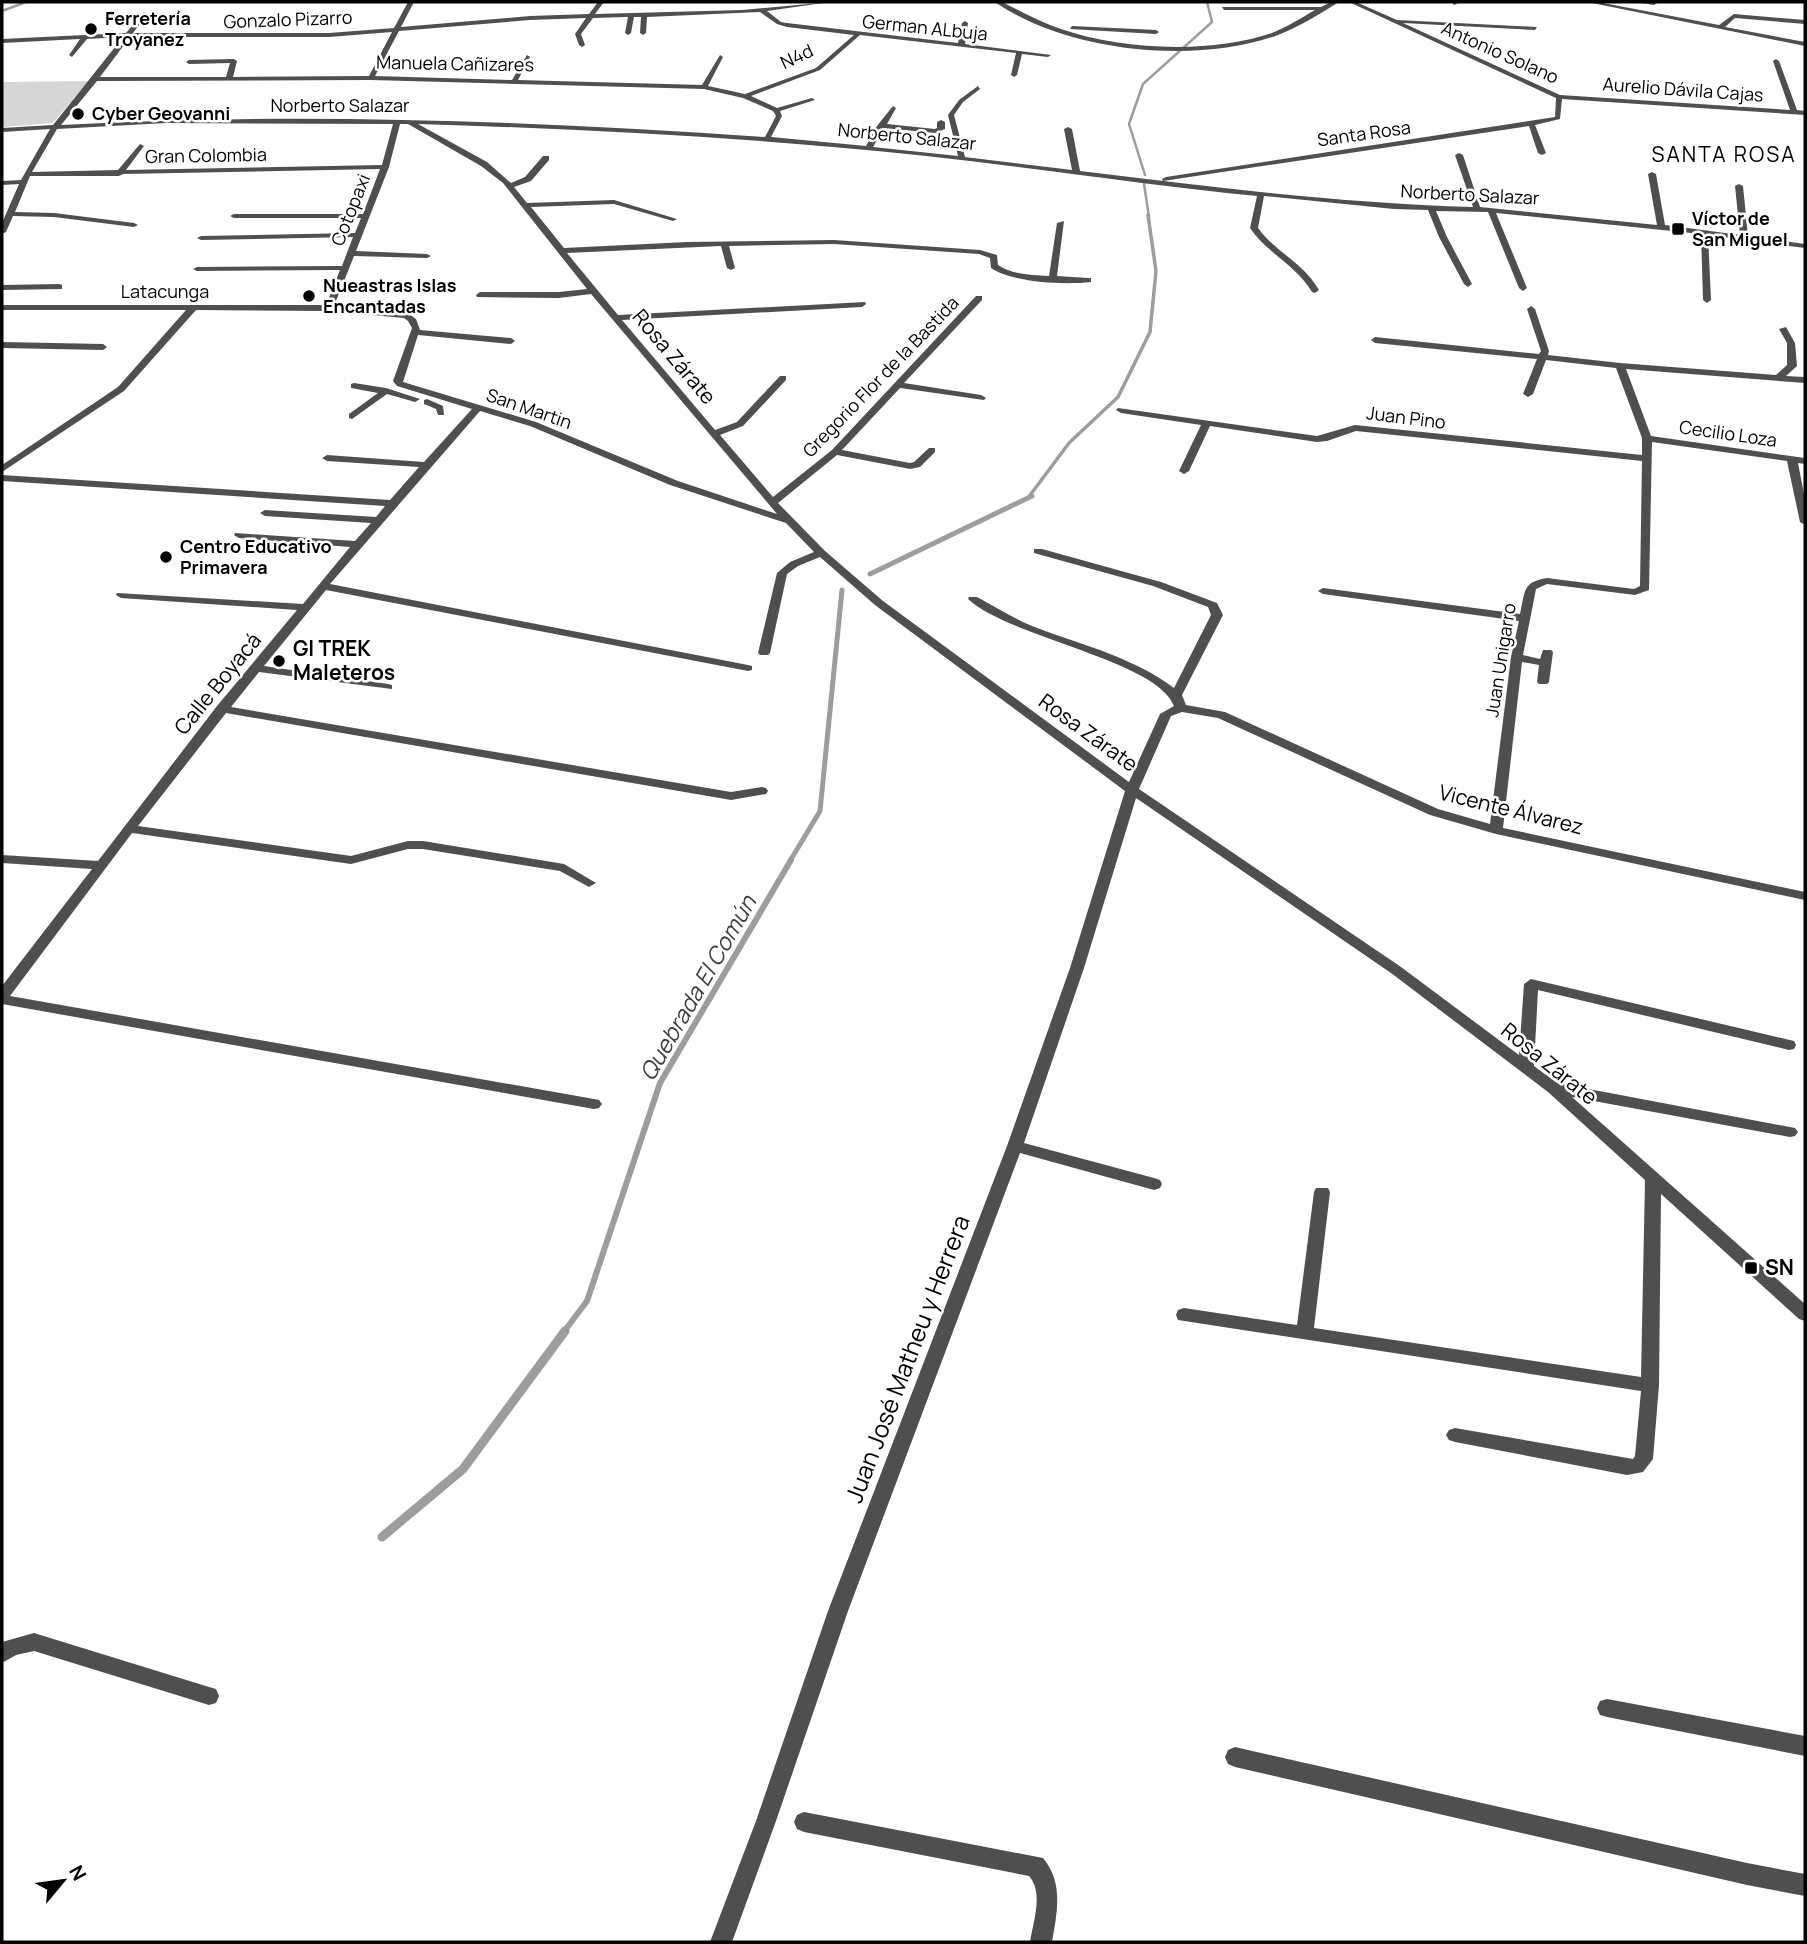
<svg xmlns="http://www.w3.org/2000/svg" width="1807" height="1944" viewBox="0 0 1807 1944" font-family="Manrope,sans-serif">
<rect width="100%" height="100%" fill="#fff"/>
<!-- green -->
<path fill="#d6d6d6" d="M88,81l-35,42 -51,4v-45z"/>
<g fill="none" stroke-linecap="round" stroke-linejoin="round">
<!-- stream-far4 -->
<path stroke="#9d9d9d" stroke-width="2.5" d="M2,11l24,-9
M1145,175l-16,-51 14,-40 69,-62 -5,-20
M1144,184l5,33"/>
<!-- stream-far3 -->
<path stroke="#9d9d9d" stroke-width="3.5" d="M1028,498l41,-55 49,-46 32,-65 6,-61 -8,-56"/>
<!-- stream-far2 -->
<path stroke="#9d9d9d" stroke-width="5" d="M870,574l162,-78
M790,861l30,-50 22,-221"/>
<!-- stream-far1 -->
<path stroke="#9d9d9d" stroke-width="6" d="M563,1333l24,-32 73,-218 131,-223"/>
<!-- stream -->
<path stroke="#9d9d9d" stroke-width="9" d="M382,1537l81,-68 102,-138"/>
<!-- minor -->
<path fill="#4f4f4f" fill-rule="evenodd" d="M408,2h6l-13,25 129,-11 59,-2 9,-12h6l-9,12 147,-4 88,-8 -63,9 14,11 6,1 171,20 4,-20 3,-2 3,2 -3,21 86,11 -3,2 -26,-3 -5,21 -3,2 -3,-2 5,-22 -156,-18 -40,35 -69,26 26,12 35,-10 3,2 -35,11 2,5 -11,21 95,9 11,-20 16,-20 3,2 -9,16 48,5 2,-1v-6l4,-2 4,2v7l-10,4 -51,-5 -11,19 85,9 -10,-41 11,-15 19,-14 2,3 -17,13 -9,13 11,42 107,13 -8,-41 4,-2 4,2 8,42c130,16 261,32 393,36l-18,-52 4,-2 4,2 17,52 177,18 -9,-51 4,-2 4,2 9,51 75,10 -5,-49 4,-2 4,2 5,50 57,8v4l-97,-13 3,65 -4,3 -4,-3 -2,-66 -205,-21 31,75 -4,3 -4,-3 -31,-76 -52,-1 11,26 25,47 -4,3 -4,-3 -25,-47 -11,-27 -34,-1 -130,-13 -6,32c18,25 44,33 61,62l-4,3 -3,-1c-17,-28 -44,-38 -62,-64l7,-32c-111,-11 -221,-28 -331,-40 -169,-18 -338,-27 -508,-32l69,38 24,21 14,-6 18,-21h6v4l-18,21 -17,6 13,16 87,-3 63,19 -4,2 -59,-17 -83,3 33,41 123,-6 147,-2 146,10 17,5 1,10c15,10 34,10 51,11l8,-53 7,-2 -7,55 31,2h3v4c-27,3 -77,1 -100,-14l-1,-10 -11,-4 -145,-10 -105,2 6,22 -4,2 -4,-2 -6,-22 -154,7 51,62 247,-13 1,2 -4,3 -240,13 93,110 22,-8 43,-46h6v4l-43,46 -23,9 53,62 59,-47 144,-154h6v4l-78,83 77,12 5,3 -2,2 -84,-12 -58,62 68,13 4,-1 15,-14h6v4l-15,15 -10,2 -73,-14 -59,48 47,48 58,50 246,181 31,-68 14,-8c-17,-46 -164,-68 -206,-107l1,-2h8c20,11 41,24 63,32 46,17 94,29 134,59l37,-73 -3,-8 -55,-21 -119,-33v-4h8l119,33 56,21 6,12 -41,80 4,10 39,7 213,97 52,15 21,-167 8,-36 -196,-27 -5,-3 5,-3 197,26c5,-22 2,-32 27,-36l87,11 6,-3 2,-125 -286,-30 -29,10 -10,1 -107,-16 -21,45 -5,3 -5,-3 22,-46 -80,-12 -5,-3 2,-2 199,28 38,-11 287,30v-17l-26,-70 -70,-8 -13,34 -5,3 -5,-3 14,-35 -162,-16 -4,-3 4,-3 164,17 2,-3 -14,-42 4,-3 4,3 14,42 -1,4 72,8 156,12 11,-10v-22l-8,-14 7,-2 9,16 2,23 -11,10 19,1v6l-179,-14 25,67 154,22v6l-7,-1 7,36v26l-5,-3 -13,-61 -135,-19 -3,148 -14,5 -88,-11 -11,5 -13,66 17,4 3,-9h8l2,2 -4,30 -2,2h-8l-2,-2 2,-17 -17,-3 -19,166 302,64v8l-309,-66 -66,-19 -212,-97 -36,-6 -11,4 -32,73 262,178 118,88 5,-71 7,-5 263,62 2,4 -2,4 -5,1 -251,-60 -4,76 23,17 238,45 3,4 -3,4 -5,1 -218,-40 233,207v17l-6,-2 -138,-125 -2,191 -6,74 -10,13 -16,3 -172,-33 -6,-2 -3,-5 3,-5 6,-2 178,31 2,-3 6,-65 -463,-71 -2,-5 2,-5 6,-2 113,17 17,-133 2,-4h12l2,4 -16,136 327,49 4,-197 -97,-88 -157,-119 -255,-175 -52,170 -60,175 130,35 6,2 2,4 -2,4 -6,2 -134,-37 -172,458 -72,210 -44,121h-22l46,-121 72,-210 179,-465 63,-178 55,-177 -250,-186 -55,-48 -22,9 -11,8 -17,79 -2,2h-8l-2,-2 19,-80 13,-11 24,-10 -28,-29 -116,-38 -140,-59 -50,-15 -150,173 418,81 4,1v4l-4,1 -422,-81 -62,76 124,18 4,1v4l-133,-17 -28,35 500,85 31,-5 4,1 2,3 -2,3 -35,6 -505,-87 -88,113 213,30 57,-15h15l141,23 32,19 -7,4 -29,-16 -137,-22h-15l-57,15 -219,-31 -122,163 584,103 5,1 3,4 -3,4 -5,1 -592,-105v-18l90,-117 -90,-6v-8l96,6 119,-155 80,-96 -176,-12 -5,-3 1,-2 186,11 47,-57 -111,-9 -5,-3 1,-2 120,8 16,-18 -106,-7 -5,-3 5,-3 111,7 9,-11 -383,-25v-6l388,25 29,-33 -92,-6 -5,-3 5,-3 97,7 48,-53 -75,-23 -4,-5 19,-53 -4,-7 -4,-3 -75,-7 -133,-1 -72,81 -122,81v-7l116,-78 68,-77h-184v-5h324l14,-35 -143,1 -4,-2 4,-2 145,-1 11,-29 -152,3 -4,-2 4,-2 154,-3 6,-15h-127l-4,-2 4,-2h129l17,-45 -257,5 -4,2h-89l-15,36 39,1 80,10 4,2 -4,2 -80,-10 -41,-1 -7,16 -4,2v-11l17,-39 -17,1v-4l19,-1 29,-51 -48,3v-4l51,-3 70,-88 -36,2 -15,18 -3,-2 11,-16 -78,4v-4l124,-6 18,-21 3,2 -14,19h196l65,-5zM760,12l17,12 10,3 67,8 -38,33 -71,26 -37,-8 15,-29 -3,-2 -18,30 -184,-5 12,-23 -3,-2 -15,25 -137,-4 24,-45 131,-11 56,-2 -11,16 4,11 3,2 3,-2 -4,-11 12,-16 35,-1 -3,16 3,2 3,-2 3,-16h7l-1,16 3,2 3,-2 1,-16zM392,32l-23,44 -136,1 4,-16 -3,-2 -45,1 -3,2 3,2 41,-1 -4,14h-126l30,-40h199zM371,80l333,9 39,9 30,13 3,5 -11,21c-235,-16 -470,-25 -704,-12l36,-44zM166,123l227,1 -11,41 -256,5 18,-24 -4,-2 -22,26 -86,2 25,-43zM400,124h8l73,42 22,17 84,106 -28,3h-79l-4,3 1,2 82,1 32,-4 186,220 -99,-33 -142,-59 -133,-40 15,-47 93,9 4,-3 -4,-3 -91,-8 -4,-11 -7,-5 -75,-8 20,-50 73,2 4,-2 -4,-2 -71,-3 33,-84z
M995,2h7c19,9 38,20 59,27 61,21 149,25 211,4 15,-6 29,-15 43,-23h-91l-2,-3h99l10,-5h8c-18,11 -40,25 -61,33 -82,30 -211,17 -283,-33z
M1349,2h7l41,18 140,7 -2,3 -132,-7 157,72 230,15 -17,-49 3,-2 3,2 18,49 8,1v4l-243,-16 -2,20 -25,6 11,28 -4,2 -4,-2 -9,-27 -366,55 -1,-2 4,-2 389,-60 1,-19z
M1452,2h9l-7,3z
M1587,2h11l121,23 15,-11 71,6v4l-70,-6 -10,9 80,15v4z
M1636,2h20l1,1 -3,2z
M1072,26l84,4 3,2 -3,2 -86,-5z
M59,284l3,1v4l-60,1v-5z
M2,342l101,2 4,3 -4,3 -101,-2z
M354,383l32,5 34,11 -5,3 -28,-8 -35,25 -3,-1v-4l29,-21 -27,-5v-4z
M427,399l16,7 1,9h-6l-2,-6 -12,-5v-4z
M34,1633l175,54 7,2 3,7 -3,7 -7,2 -175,-54 -18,4 -14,8v-21z
M1607,1699l198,37v20l-198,-39 -7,-2 -3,-7 3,-7z
M1235,1747l512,116 58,11v22l-58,-11 -512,-118 -7,-3 -3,-7 3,-7z
M804,1812l239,46c21,25 14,55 9,84h-22c3,-20 14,-49 -1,-66l-225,-44 -7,-3 -3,-7 3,-7z"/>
</g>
<!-- markers -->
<g fill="#000" stroke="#fff" stroke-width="2.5">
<circle cx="91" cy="29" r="7"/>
<circle cx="78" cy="114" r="7"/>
<rect x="1671" y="222" width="14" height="14" rx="3.5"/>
<circle cx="309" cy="296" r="7"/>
<circle cx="166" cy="557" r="7"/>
<circle cx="279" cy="661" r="7"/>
<rect x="1744" y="1261" width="14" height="14" rx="3.5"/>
</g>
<g text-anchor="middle" stroke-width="5" stroke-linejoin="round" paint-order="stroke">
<!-- far-poi labels -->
<g font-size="18" font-weight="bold" fill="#000" stroke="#fff" text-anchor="start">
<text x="105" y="25">Ferretería<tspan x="105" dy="21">Troyanez</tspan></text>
<text x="92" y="120">Cyber Geovanni</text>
<text x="1692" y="225">Víctor de<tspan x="1692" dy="21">San Miguel</tspan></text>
<text x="323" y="292">Nueastras Islas<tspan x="323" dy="21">Encantadas</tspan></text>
<text x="180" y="553">Centro Educativo<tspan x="180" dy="21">Primavera</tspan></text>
</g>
<!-- far-street labels -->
<g font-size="18" fill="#000" stroke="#fff">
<text transform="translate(288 20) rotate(-2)" y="6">Gonzalo Pizarro</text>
<text transform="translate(925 28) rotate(6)" y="6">German ALbuja</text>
<text transform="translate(1500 53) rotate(24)" y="6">Antonio Solano</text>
<text transform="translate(797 57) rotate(-25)" y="6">N4d</text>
<text transform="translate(455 64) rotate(1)" y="6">Manuela Cañizares</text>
<text transform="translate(1683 90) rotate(4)" y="6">Aurelio Dávila Cajas</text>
<text x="340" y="112">Norberto Salazar</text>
<text transform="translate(1364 134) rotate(-8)" y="6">Santa Rosa</text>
<text transform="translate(907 137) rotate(6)" y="6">Norberto Salazar</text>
<text transform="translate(206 156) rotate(-1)" y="6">Gran Colombia</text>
<text transform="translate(1470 195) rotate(3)" y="6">Norberto Salazar</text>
<text transform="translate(351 210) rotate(-68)" y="6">Cotopaxi</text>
<text x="165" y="298">Latacunga</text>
<text transform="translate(881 377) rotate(-46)" y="6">Gregorio Flor de la Bastida</text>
<text transform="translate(529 409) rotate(19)" y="6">San Martin</text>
<text transform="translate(1406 418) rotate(7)" y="6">Juan Pino</text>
<text transform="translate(1728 434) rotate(8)" y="6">Cecilio Loza</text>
<text transform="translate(1501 660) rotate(-81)" y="6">Juan Unigarro</text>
</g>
<!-- far-quarter labels -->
<g font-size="21" letter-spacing="2" fill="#000" stroke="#fff">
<text x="1724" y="162">SANTA ROSA</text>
</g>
<!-- street labels -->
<g font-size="21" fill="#000" stroke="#fff">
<text transform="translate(674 357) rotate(50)" y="7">Rosa Zárate</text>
<text transform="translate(218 684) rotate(-51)" y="7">Calle Boyacá</text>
<text transform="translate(1088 733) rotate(36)" y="7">Rosa Zárate</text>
<text transform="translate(1511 810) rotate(14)" y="7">Vicente Álvarez</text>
<text transform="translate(1549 1064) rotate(39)" y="7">Rosa Zárate</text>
</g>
<!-- poi labels -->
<g font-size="21" font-weight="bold" fill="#000" stroke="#fff" text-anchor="start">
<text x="293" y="656">GI TREK<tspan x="293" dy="24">Maleteros</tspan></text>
<text x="1765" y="1275">SN</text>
</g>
<!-- water labels -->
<g font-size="23" font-style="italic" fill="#3e3e3e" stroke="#fff">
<text transform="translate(698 988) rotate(-60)" y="8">Quebrada El Común</text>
</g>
<!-- near-street labels -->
<g font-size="24" fill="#000" stroke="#fff">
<text transform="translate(908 1359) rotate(-69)" y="8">Juan José Matheu y Herrera</text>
</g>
</g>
<!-- border -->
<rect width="1807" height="1944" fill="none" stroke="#000000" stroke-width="7"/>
<!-- north arrow -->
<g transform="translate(63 1881) rotate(61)" stroke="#ffffff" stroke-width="5" paint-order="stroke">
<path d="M0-5L12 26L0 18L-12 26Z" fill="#000000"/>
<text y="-10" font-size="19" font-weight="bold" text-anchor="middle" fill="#000000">N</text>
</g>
</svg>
